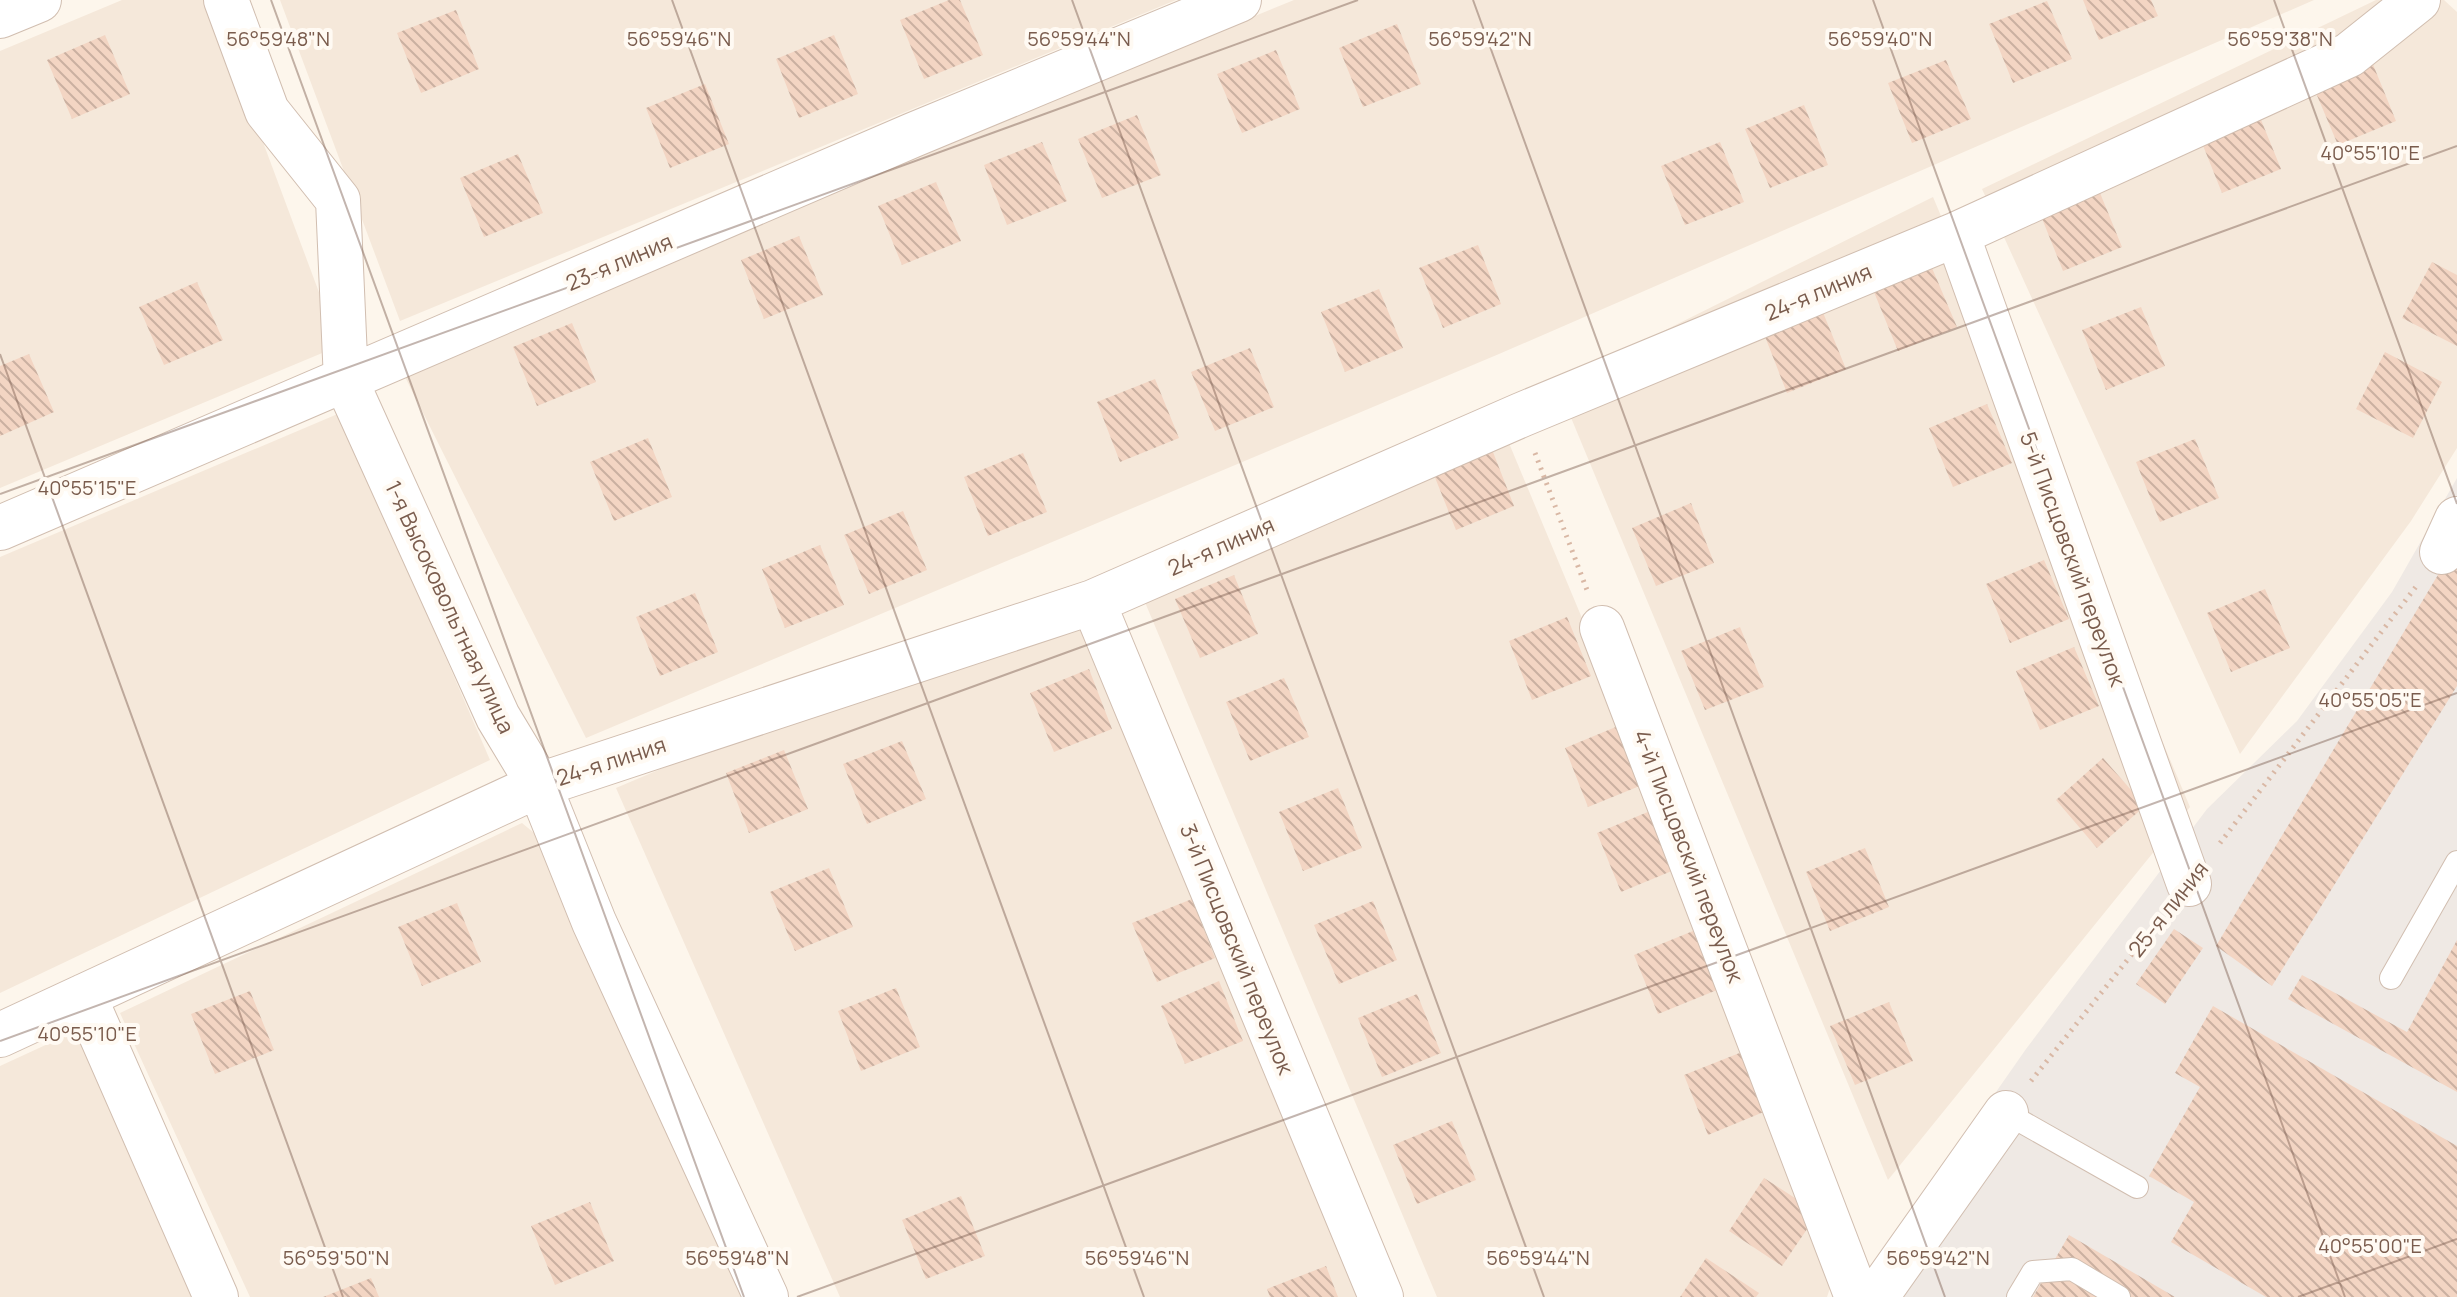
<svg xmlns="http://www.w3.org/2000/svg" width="2457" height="1297" viewBox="0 0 2457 1297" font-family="Manrope,sans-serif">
<defs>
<pattern id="building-back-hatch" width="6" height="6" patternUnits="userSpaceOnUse" patternTransform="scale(2)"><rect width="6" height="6" fill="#f3d5c3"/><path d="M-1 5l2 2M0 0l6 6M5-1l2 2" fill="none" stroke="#cab0a1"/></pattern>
</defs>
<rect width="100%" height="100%" fill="#fdf6ec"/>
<!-- residential -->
<path fill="#f5e8da" d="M122,0h88l129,346 -339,142v-437z
M280,0h896l-776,321z
M1294,0h1020l-815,354 -913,384 -187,-373z
M2376,0h68l13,12v436l-46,73 -171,233 -258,-565z
M1933,197l257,610 -302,373 -331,-796z
M1496,412l348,834 -17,51h-390l-306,-728z
M340,413l150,347 -490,233v-436z
M1070,595l295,702h-525l-224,-509z
M522,823l23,19 208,455h-503l-130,-284z
M89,1025l118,272h-207v-231z"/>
<!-- industrial -->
<path fill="#efe9e4" d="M2457,478v819h-604l173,-248 181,-240 90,-88 95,-129z"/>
<!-- building -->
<path fill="url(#building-back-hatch)" d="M949,0h11l23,55 -59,24 -24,-59z
M2083,0h68l7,16 -59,24z
M2047,1l25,58 -59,24 -24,-59z
M456,10l23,59 -58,24 -24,-60z
M1397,24l24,60 -58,23 -24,-59z
M105,35l25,59 -58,25 -25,-59z
M834,35l24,59 -59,24 -23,-59z
M1276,50l24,59 -58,24 -25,-59z
M1946,60l25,59 -59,24 -24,-60z
M2372,62l24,59 -58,24 -25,-59z
M705,84l24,60 -59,24 -24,-60z
M1804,105l24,60 -58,23 -25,-59z
M2257,110l24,59 -59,24 -24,-60z
M1137,115l24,60 -59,23 -24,-59z
M1042,142l25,59 -60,24 -23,-60z
M1720,142l24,60 -59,23 -24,-59z
M518,154l25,59 -59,24 -24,-59z
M936,182l25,59 -59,24 -24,-59z
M2098,188l24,59 -59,24 -24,-60z
M799,236l24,59 -59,24 -23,-59z
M1478,245l23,59 -58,24 -24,-60z
M2432,262l25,13v71l-55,-28z
M1932,268l25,59 -59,24 -24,-59z
M197,282l26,58 -59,25 -25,-58z
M1379,289l24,59 -58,24 -24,-60z
M2141,307l24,59 -59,24 -24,-60z
M1822,310l24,59 -59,24 -23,-59z
M572,323l24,59 -59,24 -24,-59z
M1250,348l24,59 -59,24 -24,-59z
M2385,352l57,30 -29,56 -57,-29z
M29,354l25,58 -54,24v-70z
M1155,379l24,59 -59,24 -23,-60z
M1987,404l25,59 -59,24 -24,-59z
M648,438l24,59 -58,24 -24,-59z
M2195,439l24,59 -59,24 -24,-60z
M1491,447l23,59 -58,24 -24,-60z
M1023,453l24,59 -59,24 -24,-59z
M1691,503l23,60 -58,23 -24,-58z
M903,511l24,59 -58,24 -25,-59z
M2457,543v143l-185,300 -56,-40z
M820,545l24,60 -59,23 -23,-59z
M2044,560l25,59 -59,24 -24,-59z
M1234,575l24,59 -58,24 -25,-59z
M2265,589l25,59 -59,24 -24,-59z
M695,593l23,59 -58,24 -24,-59z
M1567,617l24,59 -59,24 -23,-59z
M1740,627l24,60 -59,23 -24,-59z
M2074,647l25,59 -59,24 -24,-59z
M1089,669l23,60 -58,23 -24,-59z
M1284,678l25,59 -59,24 -24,-59z
M1623,724l24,59 -59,24 -23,-59z
M902,741l24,58 -59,25 -24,-60z
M784,750l24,59 -59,24 -23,-60z
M2103,758l42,48 -48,42 -41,-48z
M1338,788l24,60 -59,23 -24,-59z
M1655,809l24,59 -58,24 -24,-59z
M1865,848l24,59 -59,24 -24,-59z
M829,868l24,59 -58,24 -25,-59z
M1192,899l23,59 -58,24 -25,-59z
M1373,901l24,59 -58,24 -25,-59z
M457,903l24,59 -59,24 -24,-59z
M2174,929l29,19 -38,56 -29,-20z
M1693,931l24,59 -59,24 -24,-59z
M2457,940v152l-169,-93 14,-24 105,57z
M1219,981l24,60 -58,23 -24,-58z
M896,988l24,59 -59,24 -23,-60z
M250,991l24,59 -59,24 -24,-60z
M1417,994l24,59 -59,24 -24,-59z
M1889,1002l24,59 -58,24 -25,-59z
M2213,1006l244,140v151h-191l-95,-55 23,-40 -45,-26 51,-89 -25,-14z
M1742,1052l24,59 -58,24 -24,-60z
M1452,1121l24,59 -59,24 -24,-59z
M1764,1178l54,35 -36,53 -53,-35z
M961,1196l24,60 -59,23 -24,-59z
M590,1202l24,59 -59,24 -24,-59z
M2069,1235l106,62h-142z
M1706,1258l53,35 -3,4h-76z
M1326,1266l12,31h-68l-3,-8z
M371,1278l8,19h-56z"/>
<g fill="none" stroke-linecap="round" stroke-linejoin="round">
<!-- service casing -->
<g stroke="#d1beb0" stroke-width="24">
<path id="service" d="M2391,978l66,-116
M2006,1113l131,74
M2018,1297l15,-25 39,-3 47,28"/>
</g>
<!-- minor casing -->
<g stroke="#d1beb0" stroke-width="46">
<path id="minor" d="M226,0l41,111 71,89 8,181 152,336 41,68 55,137 172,375
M0,16l39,-16
M1957,234l232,650
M0,528l913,-393 326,-135
M2442,552l15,-33
M1093,602l288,695
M1602,628l255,669
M84,996l132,301
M0,1035l539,-250 554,-183 428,-187 436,-181 392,-179 69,-55
M1876,1297l130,-184"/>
</g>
<!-- path -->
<path stroke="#d9b8a5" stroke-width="5" stroke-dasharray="2 6" stroke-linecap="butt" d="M1535,453l52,137
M2220,843l198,-259
M2031,1081l133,-167"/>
<!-- service -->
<use href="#service" stroke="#fff" stroke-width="22"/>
<!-- minor -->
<use href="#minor" stroke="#fff" stroke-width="44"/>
</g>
<!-- ticks -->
<path fill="none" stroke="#7a5c4d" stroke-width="2" stroke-opacity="0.45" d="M271,0l473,1297M672,0l472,1297M1072,0l472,1297M1473,0l472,1297M1873,0l472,1297M2274,0l183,504M0,354l343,943M0,494l1358,-494M0,1041l2457,-895M797,1297l1660,-604M2298,1297l159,-58"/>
<g text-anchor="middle" stroke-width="8" stroke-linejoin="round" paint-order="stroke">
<!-- street labels -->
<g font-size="22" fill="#7a5c4d" stroke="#fffaf3">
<text transform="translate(619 262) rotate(-23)" y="8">23-я линия</text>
<text transform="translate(1818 292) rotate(-23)" y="8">24-я линия</text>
<text transform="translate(1221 546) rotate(-24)" y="8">24-я линия</text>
<text transform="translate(2073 559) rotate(70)" y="8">5-й Писцовский переулок</text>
<text transform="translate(450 607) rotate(65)" y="8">1-я Высоковольтная улица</text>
<text transform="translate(611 761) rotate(-18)" y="8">24-я линия</text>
<text transform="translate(1689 856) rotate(69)" y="8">4-й Писцовский переулок</text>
<text transform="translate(2168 909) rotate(-52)" y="8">25-я линия</text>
<text transform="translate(1237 949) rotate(68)" y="8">3-й Писцовский переулок</text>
</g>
</g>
<g font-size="20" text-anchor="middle" fill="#7a5c4d" stroke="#fffaf3" stroke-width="8" stroke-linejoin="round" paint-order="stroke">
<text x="679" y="46">56°59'46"N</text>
<text x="1079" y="46">56°59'44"N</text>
<text x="1480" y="46">56°59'42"N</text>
<text x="1880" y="46">56°59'40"N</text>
<text x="278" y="46">56°59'48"N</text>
<text x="2280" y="46">56°59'38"N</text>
<text x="2370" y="160">40°55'10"E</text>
<text x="87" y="495">40°55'15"E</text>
<text x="2370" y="707">40°55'05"E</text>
<text x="87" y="1041">40°55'10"E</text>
<text x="2370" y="1253">40°55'00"E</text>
<text x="336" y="1265">56°59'50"N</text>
<text x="737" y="1265">56°59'48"N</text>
<text x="1137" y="1265">56°59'46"N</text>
<text x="1538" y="1265">56°59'44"N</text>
<text x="1938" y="1265">56°59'42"N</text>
</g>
</svg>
